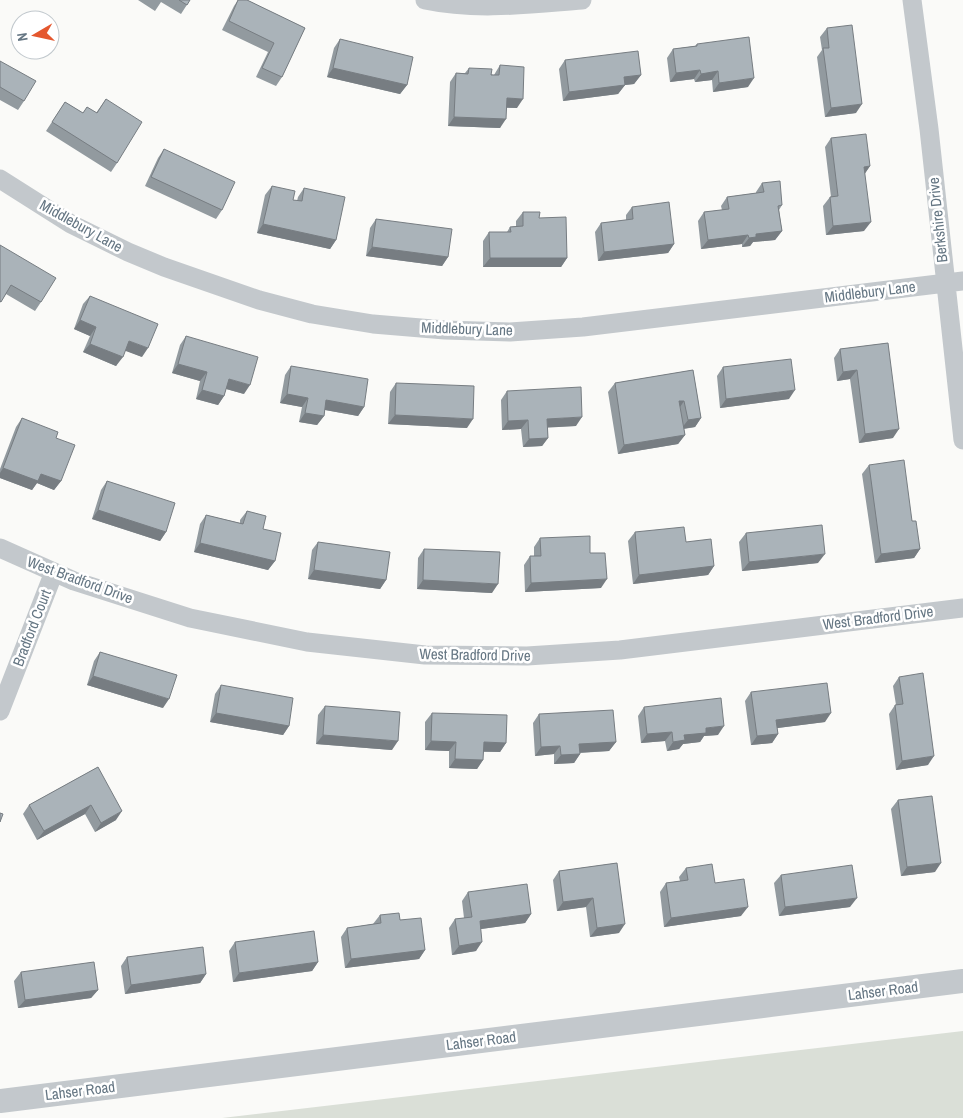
<svg xmlns="http://www.w3.org/2000/svg" width="963" height="1118" viewBox="0 0 963 1118" font-family="'Archivo Narrow',sans-serif">
<rect width="100%" height="100%" fill="#fafaf8"/>
<!-- grass -->
<path fill="#dadfd7" d="M963,1031v87h-741z"/>
<g fill="none" stroke-linecap="round" stroke-linejoin="round">
<!-- minor -->
<path stroke="#c3c8cc" stroke-width="19" d="M425,0c52,11 105,4 157,0
M912,0l17,129 34,311
M0,179l71,45 57,28 36,15 95,33 53,14 61,10 72,6 65,2 73,-5 380,-46
M0,548l74,33 116,37 117,24 118,13 102,1 93,-6 343,-42
M0,711l54,-139"/>
<!-- tertiary -->
<path stroke="#c3c8cc" stroke-width="24" d="M0,1101l963,-120"/>
</g>
<!-- wall -->
<path fill="#929a9f" d="M138,0h52l-9,14 -20,-12 -6,9z
M238,0h9l58,28 -23,49 -6,9 -20,-9 12,-25 -46,-22 12,-24z
M827,28l29,85 -31,4 -8,-60 5,-7 -2,-13z
M340,39l67,46 -7,9 -73,-17 7,-29z
M697,44l51,43 -35,5 -1,-12 -17,2 -1,-3 -24,3 -3,-24 6,-9 22,-3z
M565,60l76,15 -7,9 -9,1 -7,9 -55,7 -4,-32z
M0,61l24,40 -6,9 -18,-10z
M500,65l17,43h-10l-7,20 -52,-2 2,-44 6,-9h9l4,-5 25,7z
M106,99l11,64 -6,9 -65,-41 19,-29 18,11 4,-6 9,6z
M831,138l39,28 -5,7 -1,58 -38,4 -3,-29 7,-9h1l-6,-50z
M164,149l58,61 -6,9 -71,-33 13,-28z
M762,183l20,22 -3,5 3,21 -7,9 -22,2 -3,4 -8,1v-3l-41,5 -3,-28 6,-9 18,-2 -1,-4 6,-9 29,-4v-1z
M272,186l21,14 4,1 1,-4 6,-9 32,52 -6,9 -73,-16 8,-38z
M632,207l42,37 -6,9 -70,8 -3,-29 6,-9 25,-3v-5z
M523,212l16,6 28,40 -6,9h-78v-26l6,-9h18l3,-5 6,-1v-5z
M376,219l72,38 -6,9 -76,-10 4,-28z
M0,245l41,57 -6,9 -29,-17 -6,9z
M90,296l52,61 -17,-7 -9,16 -33,-14 7,-16 -16,-7 9,-25z
M186,336l58,58 -18,-5 -2,7 -6,9 -22,-6 4,-18 -28,-8 8,-28z
M888,343l5,95 -34,5 -9,-64 -13,2 -3,-23 6,-9z
M291,366l73,41 -6,9 -33,-6 -1,6 -7,9 -18,-3 3,-15 -22,-4 5,-28z
M723,367l66,32 -69,9 -3,-32z
M693,370l8,48 -6,9 -11,2 1,6 -7,9 -60,10 -10,-62 7,-9z
M396,383l71,45 -79,-4 2,-32z
M507,391l69,35 -28,1v11l-6,8 -19,1 -2,-18 -19,1 -1,-30z
M22,418l34,20 5,43 -7,9 -17,-7 -5,7 -32,-12v-9l16,-42z
M869,465l43,56 8,28 -6,9 -39,5 -13,-89z
M107,481l59,51 -6,9 -68,-22 9,-29z
M247,511l16,18 12,32 -7,9 -74,-18 6,-28 6,-9 34,8v-3z
M635,532l51,10 28,24 -6,9 -75,9 -5,-43z
M746,533l72,30 -76,8 -3,-29z
M540,538l50,15 11,35 -76,4 -1,-27 6,-9h4v-9z
M318,542l68,38 -6,9 -72,-10 4,-29z
M424,549l68,44 -75,-4 1,-31z
M100,652l63,56 -76,-23 7,-24z
M899,677l29,88 -32,5 -7,-56 6,-9h1l-3,-19z
M221,685l68,41 -6,9 -73,-13 5,-28z
M751,692l74,30 -48,6 1,6 -6,9 -21,2 -6,-44z
M325,706l67,44 -76,-6 2,-29z
M644,707l74,28 -14,1 -4,6 -17,2 -4,5 -12,2 -2,-10 -24,2 -3,-27z
M432,713l74,30 -6,9h-17v8l-6,9 -28,-1v-17l-24,-1v-28z
M539,714l77,28 -7,9 -29,2v1l-6,9 -20,1v-10l-19,2 -2,-33z
M98,767l18,53 -21,12 -10,-18 -48,26 -14,-26 6,-9z
M898,800l37,72 -34,4 -10,-67z
M617,863l2,70 -29,4 -4,-30 -29,4 -4,-31 6,-9z
M686,868l29,15 26,33 -77,11 -4,-35 6,-9 14,-2 -1,-4z
M781,875l69,32 -71,9 -5,-33z
M468,892l63,22 -6,9 -44,6 -5,22 -24,4 -3,-27 6,-9 9,-1 -2,-17z
M380,915l20,5 25,30 -6,9 -74,9 -4,-31 6,-9 26,-4z
M235,942l83,20 -6,9 -79,11 -4,-31z
M127,957l79,17 -6,9 -75,11 -4,-28z
M21,972l77,18 -7,8 -73,10 -4,-27z"/>
<!-- shaded-wall -->
<path fill="#777d82" d="M333,68l74,17 -7,9 -73,-17z
M700,70l-6,9 -24,3 6,-9z
M718,71l-6,9 -17,2 6,-8z
M641,75l-7,9 -9,1 -7,9 -55,7 6,-9 55,-15z
M754,78l-6,9 -35,5 6,-9z
M507,98l16,1 -6,9 -16,-1z
M862,104l-6,9 -31,4 6,-9z
M454,117l52,2 -6,9 -52,-2z
M870,166l-6,9v-8z
M871,222l-7,9 -38,4 7,-9z
M263,224l73,16 -6,9 -73,-16z
M782,231l-7,9 -22,2 -3,4 -8,1 7,-9 7,-4z
M748,235l-6,9 -41,5 7,-9z
M674,244l-6,9 -70,8 6,-9z
M372,247l76,10 -6,9 -76,-10z
M490,258h77l-6,9h-78z
M80,320l16,7 -6,9 -16,-7z
M129,341l19,7 -6,9 -19,-7z
M90,344l33,13 -7,9 -33,-14z
M178,364l29,8 -7,9 -28,-8z
M857,370l-7,9 -13,2 6,-9z
M229,379l21,6 -6,9 -21,-6z
M202,390l22,6 -6,9 -22,-6z
M795,390l-6,9 -69,9 6,-9z
M287,394l21,4 -6,9 -22,-4z
M326,400l38,7 -6,9 -38,-7z
M679,401h5l-6,9z
M305,413l19,3 -7,9 -18,-3z
M395,415l78,4 -6,9 -79,-4z
M582,417l-6,9 -35,2 6,-9z
M701,418l-6,9 -14,2 7,-9z
M528,420l-7,9 -19,1 6,-9z
M899,429l-6,9 -34,5 6,-9z
M685,435l-7,9 -60,10 6,-9z
M548,438l-6,8 -19,1 6,-8z
M3,468l38,6 20,7 -7,9 -17,-7 -5,7 -32,-12v-5z
M98,510l68,22 -6,9 -68,-22z
M200,543l75,18 -7,9 -74,-18z
M920,549l-6,9 -39,5 6,-9z
M825,554l-7,9 -76,8 7,-9z
M714,566l-6,9 -75,9 6,-9z
M314,570l72,10 -6,9 -72,-10z
M607,579l-6,9 -76,4 6,-9z
M423,580l75,4 -6,9 -75,-4z
M93,676l76,23 -6,9 -76,-23z
M216,713l73,13 -6,9 -73,-13z
M831,713l-6,9 -55,7 6,-9z
M724,726l-6,9 -14,1 -4,6 -17,2 -4,5 -12,2 6,-9 11,-7 22,-7z
M672,732l-7,9 -24,2 6,-9z
M778,734l-6,9 -21,2 6,-9z
M323,735l75,6 -6,9 -76,-6z
M431,741l25,1 -7,9 -24,-1z
M484,742l22,1 -6,9 -23,-1z
M616,742l-7,9 -36,2 6,-9z
M560,746l-6,8 -19,2 6,-9z
M580,754l-6,9 -20,1 7,-9z
M934,756l-6,9 -32,5 6,-9z
M455,759l28,1 -6,9 -28,-1z
M91,805l-6,9 -48,26 7,-9z
M122,811l-6,9 -21,12 6,-9z
M941,863l-6,9 -34,4 6,-9z
M593,898l-7,9 -29,4 6,-9z
M857,898l-7,9 -71,9 6,-9z
M748,907l-7,9 -77,11 7,-9z
M531,914l-6,9 -51,7 6,-9z
M625,924l-6,9 -29,4 7,-9z
M482,942l-6,9 -24,4 7,-9z
M425,950l-6,9 -74,9 6,-9z
M318,962l-6,9 -79,11 6,-9z
M206,974l-6,9 -75,11 6,-9z
M98,990l-7,8 -73,10 7,-8z"/>
<!-- building -->
<path fill="#aab3b9" stroke="#777d82" d="M179,0h11l-3,5z
M238,0h9l58,28 -23,49 -20,-9 12,-25 -45,-22z
M852,25l10,79 -31,4 -8,-60h6l-2,-20z
M749,37l5,41 -35,5 -1,-12 -17,3 -1,-4 -24,3 -3,-24 24,-3v-2z
M340,39l73,18 -6,28 -74,-17z
M638,51l3,24 -17,2 1,8 -56,7 -4,-32z
M0,61l36,20 -12,20 -24,-14z
M500,65l24,2 -1,32 -16,-1 -1,21 -52,-2 2,-44 12,1 1,-6 23,1 -1,6h8z
M106,99l36,23 -25,41 -65,-41 13,-20 18,11 4,-6 10,6z
M866,134l4,32 -6,1 7,55 -38,4 -3,-29 8,-1 -7,-58z
M164,149l71,33 -13,28 -71,-33z
M780,181l2,24 -4,1 4,25 -26,3v3l-7,1 -1,-3 -40,5 -4,-28 25,-3 -2,-12 37,-5 -2,-9z
M272,186l23,5 -2,9 9,1 2,-13 41,9 -9,43 -73,-16z
M669,202l5,42 -70,8 -3,-29 32,-4 -1,-12z
M523,212h17l-1,6 27,-1 1,41h-77l-1,-26h22l-1,-5 13,-1z
M376,219l76,10 -4,28 -76,-10z
M0,245l56,33 -15,24 -30,-17 -10,17 -1,-1z
M90,296l68,28 -10,24 -19,-7 -6,16 -33,-13 6,-17 -16,-7z
M186,336l72,21 -8,28 -21,-6 -5,17 -22,-6 5,-18 -29,-8z
M888,343l11,86 -34,5 -8,-64 -14,2 -3,-23z
M791,359l4,31 -69,9 -3,-32z
M291,366l77,13 -4,28 -38,-7 -2,16 -19,-3 3,-15 -21,-4z
M693,370l8,48 -13,2 -4,-19h-5l6,34 -61,10 -9,-62z
M396,383l78,3 -1,33 -78,-4z
M581,387l1,30 -35,2 1,19 -19,1 -1,-19 -20,1 -1,-30z
M22,418l36,14 -2,6 19,7 -14,36 -20,-7 -3,7 -35,-13z
M904,460l8,61h4l4,28 -39,5 -12,-89z
M107,481l68,22 -9,29 -68,-22z
M247,511l19,5 -3,13 18,4 -6,28 -75,-18 6,-28 37,9z
M822,525l3,29 -76,8 -3,-29z
M684,527l2,15 25,-3 3,27 -75,9 -4,-43z
M590,536v17h15l2,26 -76,4 -1,-27h11l-1,-18z
M318,542l72,10 -4,28 -72,-10z
M424,549l76,3 -2,32 -75,-4z
M100,652l77,23 -8,24 -76,-23z
M923,673l11,83 -32,5 -7,-56 8,-1 -4,-27z
M827,683l4,30 -55,7 2,14 -21,2 -6,-44z
M221,685l72,13 -4,28 -73,-13z
M721,698l3,28 -18,2v5l-22,2 1,5 -12,2 -1,-10 -25,2 -3,-27z
M325,706l75,6 -2,29 -75,-6z
M613,710l3,32 -37,2 1,10 -19,1 -1,-9 -19,1 -2,-33z
M432,713l75,2 -1,28 -22,-1 -1,18 -28,-1 1,-17 -25,-1z
M98,767l24,44 -21,12 -10,-18 -47,26 -15,-26z
M932,796l9,67 -34,4 -9,-67z
M0,813l3,1 -3,8z
M617,863l8,61 -28,4 -4,-30 -30,4 -4,-31z
M712,864l3,19 29,-4 4,28 -77,11 -5,-35 22,-3 -2,-12z
M852,865l5,33 -72,9 -4,-32z
M527,884l4,30 -51,7 2,21 -23,4 -4,-27 17,-2 -4,-25z
M399,913l1,7 21,-2 4,32 -74,9 -4,-31 34,-5 -1,-8z
M314,931l4,31 -79,11 -4,-31z
M203,947l3,27 -75,11 -4,-28z
M94,962l4,28 -73,10 -4,-28z"/>
<g text-anchor="middle" stroke-width="5" stroke-linejoin="round" paint-order="stroke">
<!-- street labels -->
<g font-size="15" fill="#657683" stroke="#fff">
<text transform="translate(938 220) rotate(-96)" y="5">Berkshire Drive</text>
<text transform="translate(81 226) rotate(29)" y="5">Middlebury Lane</text>
<text transform="translate(870 292) rotate(-7)" y="5">Middlebury Lane</text>
<text transform="translate(467 329) rotate(2)" y="5">Middlebury Lane</text>
<text transform="translate(80 580) rotate(20)" y="5">West Bradford Drive</text>
<text transform="translate(878 618) rotate(-7)" y="5">West Bradford Drive</text>
<text transform="translate(32 628) rotate(-69)" y="5">Bradford Court</text>
<text transform="translate(475 655) rotate(1)" y="5">West Bradford Drive</text>
<text transform="translate(883 991) rotate(-7)" y="5">Lahser Road</text>
<text transform="translate(481 1041) rotate(-7)" y="5">Lahser Road</text>
<text transform="translate(80 1091) rotate(-7)" y="5">Lahser Road</text>
</g>
</g>
<!-- north arrow -->
<g transform="translate(35 35) rotate(261)"><circle r="24" fill="#ffffff" stroke="#c1c8cd"/>
<path d="M0-4L9 19L0 12L-9 19Z" fill="#e4572e"/>
<text y="-8" font-size="14" font-weight="bold" text-anchor="middle" fill="#657683">N</text>
</g>
</svg>
